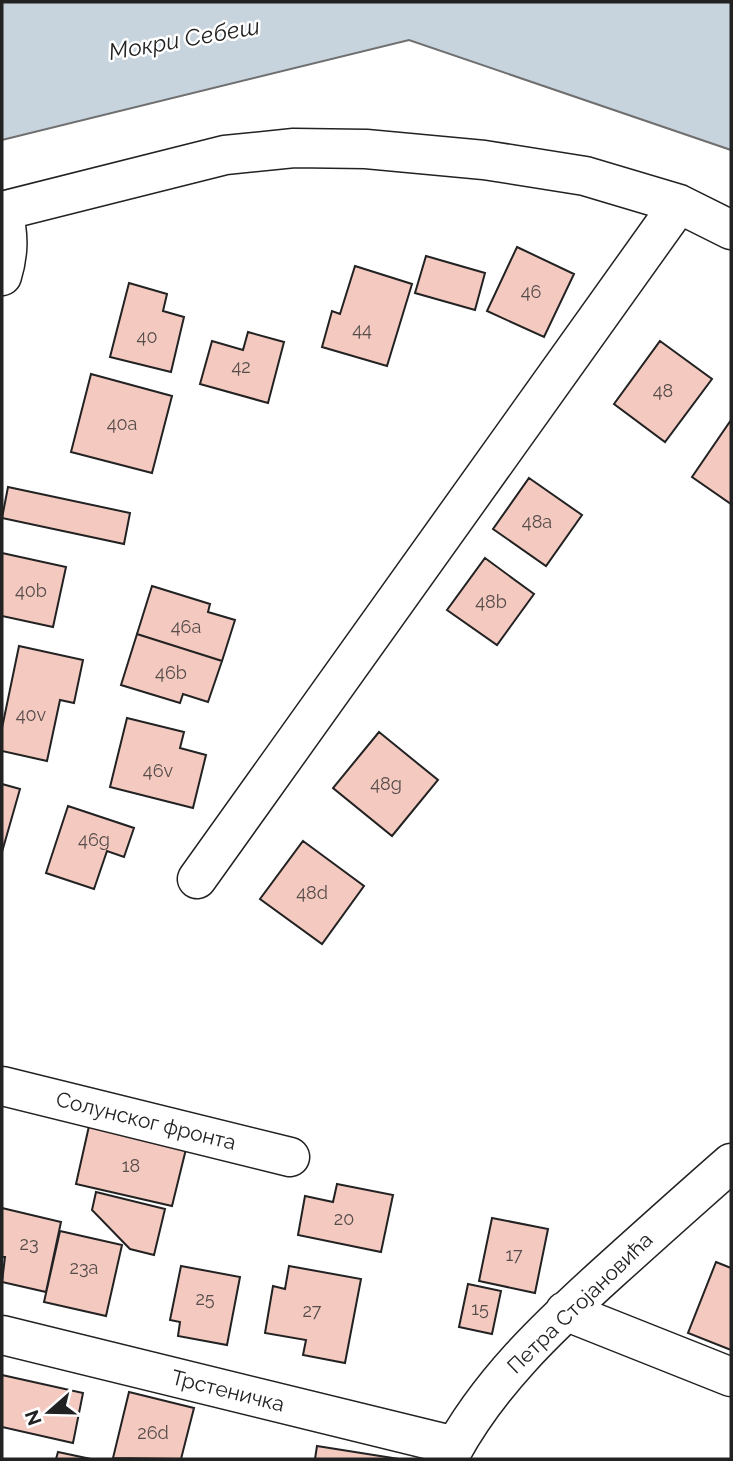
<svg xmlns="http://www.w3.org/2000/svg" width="733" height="1461" viewBox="0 0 733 1461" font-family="Raleway,sans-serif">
<rect width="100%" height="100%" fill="#fff"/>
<!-- water -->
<path fill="#c7d3dd" stroke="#6f6f6f" stroke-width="2" d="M2,2h727l2,1v147l-322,-110 -407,100z"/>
<!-- building -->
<path fill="#f3c9c0" stroke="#222" stroke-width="2" d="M517,247l57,27 -30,63 -57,-26z
M426,256l59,17 -10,37 -60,-17z
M355,266l57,18 -25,82 -65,-19 10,-36 8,3z
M129,283l38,11 -4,17 21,6 -13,55 -61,-15z
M248,332l36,10 -16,61 -68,-19 12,-43 31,9z
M660,341l52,38 -47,63 -51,-38z
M91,374l81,22 -20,77 -81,-21z
M731,420v84l-39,-27z
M529,478l53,37 -36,51 -53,-37z
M8,487l122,26 -6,31 -122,-26z
M2,553l64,14 -13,60 -51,-11z
M485,558l49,36 -37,51 -50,-35z
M152,586l58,18 -2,8 27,8 -13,41 -85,-27z
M137,634l85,27 -14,41 -25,-8 -3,9 -59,-18z
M19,646l64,14 -9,43 -14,-3 -13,61 -45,-10v-23z
M127,718l57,14 -4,16 26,7 -13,53 -83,-21z
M379,732l59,48 -46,56 -59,-48z
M2,784l18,5 -18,63z
M68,806l66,22 -10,29 -17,-6 -13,38 -48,-16z
M303,841l61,45 -42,58 -62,-45z
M89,1126l97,23 -14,57 -96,-22z
M337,1184l56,11 -12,57 -83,-17 7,-39 28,6z
M96,1192l69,17 -11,46 -24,-6 -38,-39z
M2,1208l59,14 -15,70 -44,-10 3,-25h-3z
M492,1218l56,11 -13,64 -56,-12z
M60,1231l62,14 -16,71 -62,-14z
M716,1262l15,6v82l-43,-17z
M181,1266l59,11 -13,68 -49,-9 2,-14 -10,-2z
M289,1266l72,13 -16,84 -42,-8 3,-15 -41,-7 8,-47 12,3z
M468,1284l33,7 -9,43 -33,-7z
M2,1375l81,18 -10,50 -71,-16z
M129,1392l65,16 -13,51 -68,-1z
M317,1446l82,13h-84z
M58,1452l33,7h-35z"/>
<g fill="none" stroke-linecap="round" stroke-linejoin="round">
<!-- street casing -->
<g stroke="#222" stroke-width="41">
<path id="street" d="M2,211l223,-56 69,-7 72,1 118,11 101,16 94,28 52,26
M2,276c7,-23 7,-41 1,-65
M197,879l482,-675
M2,1086l288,71
M565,1311l166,66
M2,1335l453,111
M448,1459c39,-75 101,-133 163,-189 40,-36 80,-72 120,-107"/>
</g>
<!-- street -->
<use href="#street" stroke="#fff" stroke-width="38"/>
</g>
<g text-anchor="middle" stroke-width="5" stroke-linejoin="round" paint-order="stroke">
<!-- number labels -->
<g font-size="18" fill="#564c4a">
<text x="531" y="298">46</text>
<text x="362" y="336">44</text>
<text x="147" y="343">40</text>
<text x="241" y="373">42</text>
<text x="663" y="397">48</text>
<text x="122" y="430">40a</text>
<text x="537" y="528">48a</text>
<text x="31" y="597">40b</text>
<text x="491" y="608">48b</text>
<text x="186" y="633">46a</text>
<text x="171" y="679">46b</text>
<text x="31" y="721">40v</text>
<text x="158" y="777">46v</text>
<text x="386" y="790">48g</text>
<text x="94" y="846">46g</text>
<text x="312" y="899">48d</text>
<text x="131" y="1172">18</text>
<text x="344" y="1225">20</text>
<text x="29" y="1250">23</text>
<text x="514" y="1261">17</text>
<text x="84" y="1274">23a</text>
<text x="205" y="1305">25</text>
<text x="480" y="1315">15</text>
<text x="312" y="1317">27</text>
<text x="153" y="1439">26d</text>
</g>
<!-- street labels -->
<g font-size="21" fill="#222" stroke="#fff">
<text transform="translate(146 1121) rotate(14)" y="7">Солунског фронта</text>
<text transform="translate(580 1303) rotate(-44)" y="7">Петра Стојановића</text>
<text transform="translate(228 1391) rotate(14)" y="7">Трстеничка</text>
</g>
<!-- water labels -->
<g font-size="23" font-style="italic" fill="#222" stroke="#fff">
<text transform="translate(184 39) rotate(-10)" y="8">Мокри Себеш</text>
</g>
</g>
<!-- border -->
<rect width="733" height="1461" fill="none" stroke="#222222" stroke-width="7"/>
<!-- north arrow -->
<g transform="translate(49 1412) rotate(250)" stroke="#ffffff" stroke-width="5" paint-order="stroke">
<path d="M0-5L12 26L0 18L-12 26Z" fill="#222222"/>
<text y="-10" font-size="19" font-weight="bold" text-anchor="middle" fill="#222222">N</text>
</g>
</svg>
